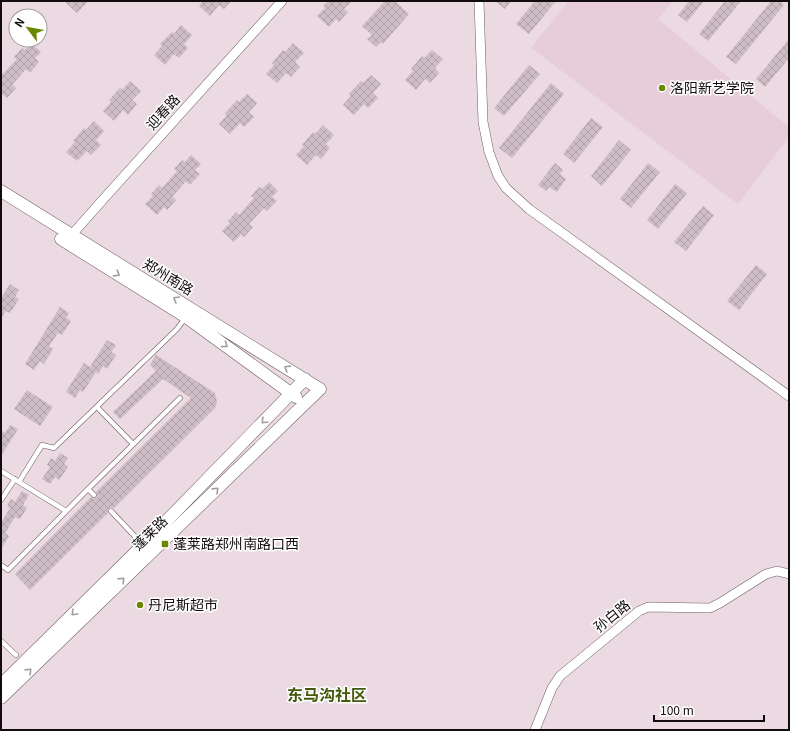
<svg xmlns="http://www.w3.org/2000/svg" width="790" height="731" viewBox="0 0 790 731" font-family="Georgia,'Noto Sans SC',serif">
<defs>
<pattern id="building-cross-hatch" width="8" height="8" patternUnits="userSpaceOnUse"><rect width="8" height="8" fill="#cfbdc6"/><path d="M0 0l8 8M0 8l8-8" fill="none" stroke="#b1a1a9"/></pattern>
</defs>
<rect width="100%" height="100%" fill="#ecdae2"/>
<!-- built -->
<path fill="#e7cdd9" d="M568,1h105l-15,18 131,108v10l-51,67 -207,-156z"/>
<!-- building -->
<path fill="url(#building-cross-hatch)" d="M64,1h24l-11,12z
M203,1h28l-7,8 -5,-4 -9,11 -11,-10z
M328,1h24l-8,8 4,3 -9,10 -3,-3 -7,8 -12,-11 8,-8 -2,-2z
M385,1h10l14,13 -26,30 -2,-2 -5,5 -9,-8 5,-4 -10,-9z
M495,1h16l-6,8z
M535,1h21l-27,33 -13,-10z
M689,1h15l-17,21 -9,-7z
M725,1h16l-33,40 -9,-7z
M771,1h9l4,4 -48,59 -10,-7z
M181,25l11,10 -8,9 4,4 -9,10 -5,-4 -9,11 -11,-10 8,-9 -2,-2 12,-12 2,2z
M789,39v19l-24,29 -9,-8z
M31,43l10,9 -6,6 4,4 -9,11 -4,-4 -14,16 4,3 -9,10 -6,-5v-17l16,-17 -3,-2 8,-9 3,2z
M293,43l11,10 -9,9 5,5 -9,10 -5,-4 -9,10 -11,-9 8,-9 -2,-2 11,-13 2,2z
M432,50l11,9 -8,9 4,5 -9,10 -5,-4 -9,11 -11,-10 8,-9 -2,-2 11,-13 2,2z
M529,65l11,9 -36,42 -10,-8z
M371,75l10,9 -8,9 5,5 -10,10 -4,-4 -10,11 -11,-10 8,-9 -2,-2 12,-13 2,2z
M130,81l11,10 -9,9 5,4 -9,11 -5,-5 -9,11 -11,-10 8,-9 -2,-2 11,-12 2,2z
M551,83l13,11 -52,64 -13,-10z
M247,94l10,9 -8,9 5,5 -10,10 -4,-4 -10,11 -11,-10 8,-9 -2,-2 12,-13 2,2z
M591,118l12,9 -29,36 -11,-9z
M94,121l10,10 -8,9 5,5 -10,10 -4,-4 -10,10 -11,-9 9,-10 -2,-1 11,-13 2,2z
M323,125l11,10 -8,9 4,4 -9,11 -5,-4 -9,10 -11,-10 8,-9 -2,-1 11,-13 2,2z
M619,140l12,10 -29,36 -11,-10z
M191,155l10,9 -6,6 5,4 -10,11 -4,-4 -14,16 4,3 -9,10 -3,-3 -7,8 -12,-11 8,-8 -2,-2 8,-9 3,3 15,-17 -3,-2 8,-9 3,2z
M555,163l8,7 -3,4 6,5 -9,13 -8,-5 -3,4 -8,-6z
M648,163l12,9 -29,36 -11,-9z
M269,182l9,9 -6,6 5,4 -10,10 -3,-3 -15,16 4,3 -9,10 -3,-3 -7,8 -12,-11 8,-8 -2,-2 8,-9 3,3 15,-17 -3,-2 8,-9 3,2z
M675,184l12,9 -29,36 -11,-9z
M703,206l11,9 -28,36 -12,-9z
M756,265l11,9 -28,36 -12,-9z
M10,284l9,6 -4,7 4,2 -9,14 -4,-2 -5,8v-21z
M60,307l9,6 -3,5 5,3 -9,14 -4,-2 -9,13 4,3 -9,15 -4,-3 -6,9 -9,-6z
M107,340l9,5 -5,7 5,3 -9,14 -4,-3 -5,8 -2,-2 -13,20 -3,-2 -5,8 -9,-6 18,-29 6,4z
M156,355l59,38 2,9 -2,6 -101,100 -3,-1 -3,2v4l-78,77 -15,-16 76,-77 2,2 3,-1 2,-2 -2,-4 95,-94 -28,-19 -43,40 -7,-7 43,-41 -6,-6z
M27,390l26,17 -13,19 -26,-17z
M10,425l8,4 -17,27v-26l4,3z
M60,453l8,5 -4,6 4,3 -9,13 -4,-3 -5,7 -8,-5 8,-12 -3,-2 4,-7 4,3z
M22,491l7,4 -6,10 4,3 -7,11 -5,-2 -10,16 4,3 -8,13v-26l9,-15 -3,-2 4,-7 4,3z"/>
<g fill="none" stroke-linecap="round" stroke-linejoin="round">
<!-- lane casing -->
<g stroke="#6b5c63" stroke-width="5.5">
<path id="lane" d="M97,407l36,37
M1,471l65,40
M19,482l23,-37 12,3 123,-119 9,-12
M88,489l92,-91
M1,500l14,-21
M111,511l31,33
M1,565l7,5 80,-81 6,6
M1,641l15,14"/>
</g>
<!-- street casing -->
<g stroke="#6b5c63" stroke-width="10">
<path id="street" d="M479,1l4,121 6,30 9,24 8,12 23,21 260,187
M68,239l31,-35 183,-203
M535,730l17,-42 8,-12 79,-65 9,-4 62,1 10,-5 46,-29 11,-3 12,3"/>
</g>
<!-- secondary casing -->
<g stroke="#6b5c63" stroke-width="13">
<path id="secondary" d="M1,191l319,198 -319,309
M61,239l125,78 110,80
M1,685l142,-140 162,-166"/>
</g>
<!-- lane -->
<use href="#lane" stroke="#fff" stroke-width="4.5"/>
<!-- street -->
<use href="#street" stroke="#fff" stroke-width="9"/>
<!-- secondary -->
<use href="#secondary" stroke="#fff" stroke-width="12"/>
</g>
<!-- one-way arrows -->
<defs><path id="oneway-chevron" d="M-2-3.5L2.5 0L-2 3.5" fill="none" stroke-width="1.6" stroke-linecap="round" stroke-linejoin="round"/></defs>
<g stroke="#a09e9f">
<use href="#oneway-chevron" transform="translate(117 274) rotate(32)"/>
<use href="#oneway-chevron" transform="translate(176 299) rotate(-149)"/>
<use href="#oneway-chevron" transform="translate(225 345) rotate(36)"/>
<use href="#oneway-chevron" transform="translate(287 368) rotate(-148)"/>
<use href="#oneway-chevron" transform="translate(264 421) rotate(134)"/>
<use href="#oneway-chevron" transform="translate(216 490) rotate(-44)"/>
<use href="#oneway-chevron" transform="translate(122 580) rotate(-44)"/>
<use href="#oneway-chevron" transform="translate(74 613) rotate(135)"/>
<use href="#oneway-chevron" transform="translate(29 671) rotate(-44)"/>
</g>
<!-- markers -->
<g fill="#698700" stroke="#fff" stroke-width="1.5">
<circle cx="662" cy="88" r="4"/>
<rect x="161" y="540" width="8" height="8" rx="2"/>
<circle cx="140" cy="605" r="4"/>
</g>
<g text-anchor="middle" stroke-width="3" stroke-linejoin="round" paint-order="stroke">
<!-- poi labels -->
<g font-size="14" fill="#120c0f" stroke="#fff" text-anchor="start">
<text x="670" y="93">洛阳新艺学院</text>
<text x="173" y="549">蓬莱路郑州南路口西</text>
<text x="148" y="610">丹尼斯超市</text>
</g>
<!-- street labels -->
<g font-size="14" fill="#120c0f" stroke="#fff">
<text transform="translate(163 112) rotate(-48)" y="5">迎春路</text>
<text transform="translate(168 277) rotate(31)" y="5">郑州南路</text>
<text transform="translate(150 533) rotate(-44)" y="5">蓬莱路</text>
<text transform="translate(612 616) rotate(-39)" y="5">孙白路</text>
</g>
<!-- quarter labels -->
<g font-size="16" font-weight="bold" fill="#45590d" stroke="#fff">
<text x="327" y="701">东马沟社区</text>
</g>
</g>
<!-- border -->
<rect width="790" height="731" fill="none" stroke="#120c0f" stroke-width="4"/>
<!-- north arrow -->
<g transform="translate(28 28) rotate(302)"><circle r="19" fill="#ffffff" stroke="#a09e9f"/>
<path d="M0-3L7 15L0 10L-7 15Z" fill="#698700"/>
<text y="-6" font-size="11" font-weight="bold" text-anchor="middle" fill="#120c0f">N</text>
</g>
<!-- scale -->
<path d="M654 715v6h110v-6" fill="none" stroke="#120c0f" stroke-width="2"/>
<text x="660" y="715" font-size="12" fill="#120c0f" stroke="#ffffff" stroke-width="3" paint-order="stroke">100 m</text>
</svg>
